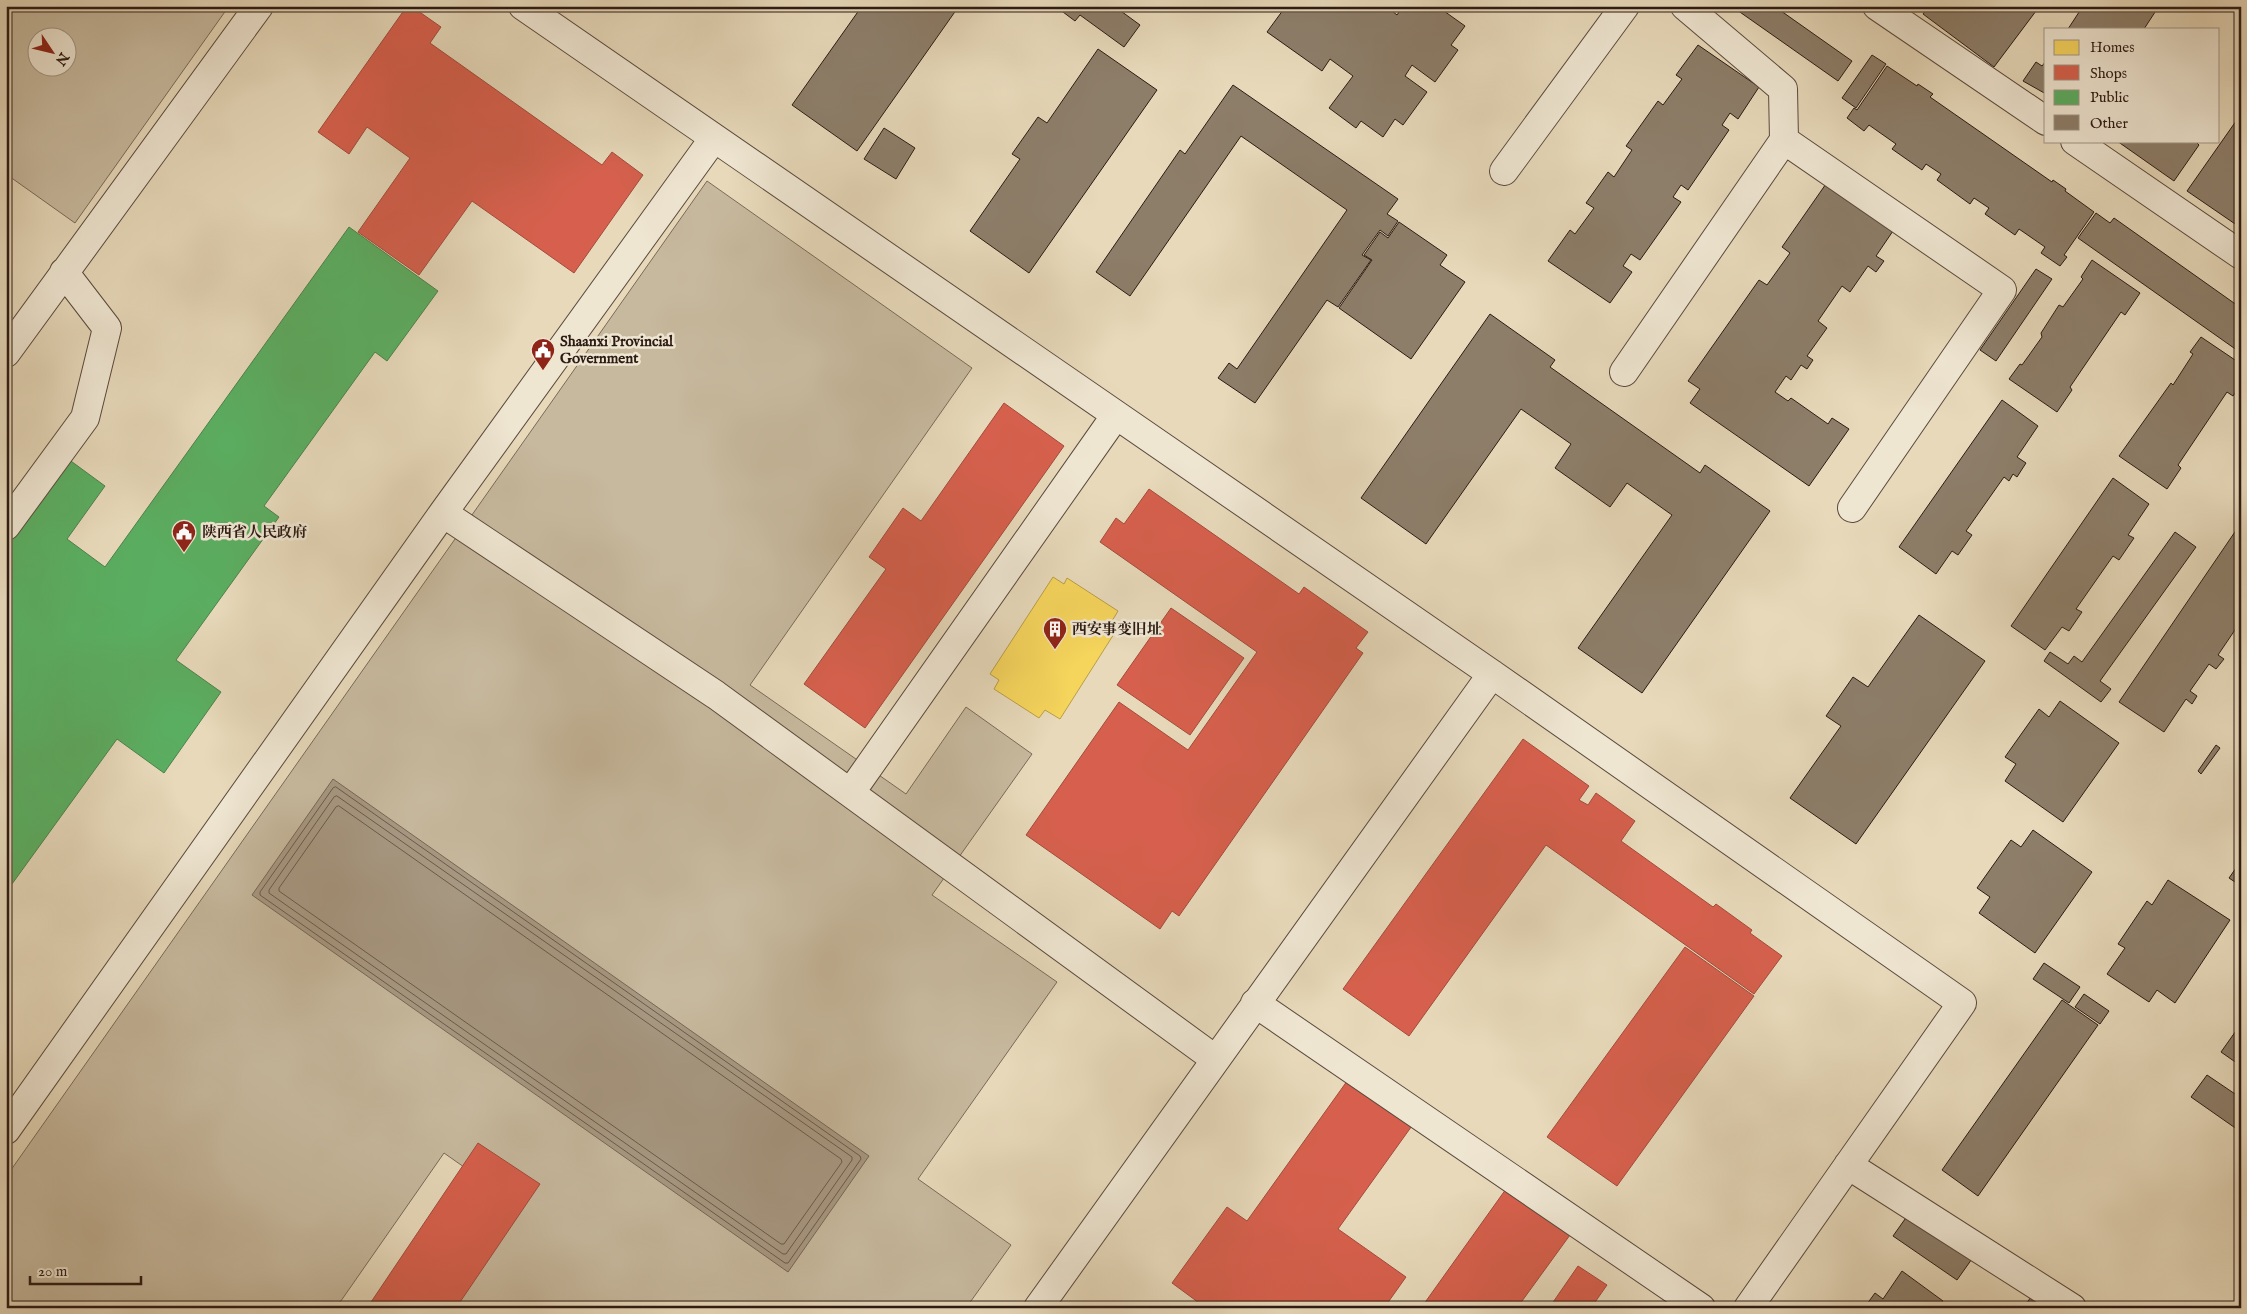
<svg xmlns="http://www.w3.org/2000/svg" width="2247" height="1314" viewBox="0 0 2247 1314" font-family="'IM FELL English','Noto Serif SC',serif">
<rect width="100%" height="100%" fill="#e7d9ba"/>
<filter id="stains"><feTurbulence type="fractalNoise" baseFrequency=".004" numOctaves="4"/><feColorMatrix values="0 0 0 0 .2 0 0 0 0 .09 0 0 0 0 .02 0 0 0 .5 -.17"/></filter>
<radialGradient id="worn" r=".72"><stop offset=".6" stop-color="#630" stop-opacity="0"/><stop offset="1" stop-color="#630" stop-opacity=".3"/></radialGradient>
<!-- green -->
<path fill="#c7b99e" stroke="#7a6a59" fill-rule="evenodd" d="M6,6h223l-154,217 -69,-49zM38,38h30v30h-30z
M707,181l265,187 -222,317 156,109 60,-87 66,47 -100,141 125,87 -139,197 93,66 -45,63h-530l75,-108 -67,-47 -108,155h-330v-131z"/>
<!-- water -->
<path fill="#a79882" stroke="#766656" d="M333,779l536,377 -81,116 -536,-377z"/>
<!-- homes -->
<path fill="#f6d55c" stroke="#b99d46" d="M1053,577l11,7 3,-6 51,33 -6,10 7,5 -59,93 -15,-9 -6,8 -45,-29 5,-9 -9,-6z"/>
<!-- shops -->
<path fill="#d6604d" stroke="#a34b3c" d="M407,6h4l30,21 -11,16 172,122 10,-13 31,23 -69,98 -102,-72 -53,74 -61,-43 52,-74 -43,-31 -18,27 -31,-22z
M1004,403l60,43 -199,282 -61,-44 82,-115 -17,-12 34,-49 18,13z
M1149,489l150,105 5,-7 64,45 -12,16 7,5 -184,263 -7,-5 -12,18 -134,-94 93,-133 69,48 69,-98 -157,-110 16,-24 8,6z
M1171,608l73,50 -54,77 -73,-50z
M1523,739l66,47 -10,14 9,5 8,-12 39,28 -14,20 92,66 3,-3 36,26 -2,3 32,23 -28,38 -208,-149 -137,191 -66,-47z
M1685,947l69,49 -137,190 -70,-49z
M1350,1077l64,46 -76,106 68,48 -22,31h-149l-7,-5 -3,5h-19l-34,-25 55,-76 20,14z
M478,1143l62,41 -84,124h-89z
M1506,1189l64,46 -53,73h-96z
M1578,1266l29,19 -16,23h-42z"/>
<!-- public -->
<path fill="#5aae61" stroke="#4c824a" d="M349,227l89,64 -51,70 -12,-9 -111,154 15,11 -103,143 45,32 -57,81 -47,-34 -105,145 -6,-4v-344l58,-80 41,30 -38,53 38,28z"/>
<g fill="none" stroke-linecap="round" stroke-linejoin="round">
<!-- shore -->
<path stroke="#6a5a4b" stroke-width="1" d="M336,787l524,369 1,3 -73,104h-3l-525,-368v-3l73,-104z
M337,796l515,361v3l-66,94h-3l-514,-361v-3l65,-93z
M339,806l502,353 1,3 -58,82h-3l-502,-353v-3l57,-81z"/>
</g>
<!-- building -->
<path fill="#8d7e6a" stroke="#2c1b14" d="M862,6h97l-102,145 -65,-46z
M1055,6h59l26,19 -16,22 -44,-32 -5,6z
M1286,6h19l6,5 3,-5h72l11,9 6,-9h44l-3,5 21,15 -14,19 7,5 -23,32 -23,-17 -7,11 22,16 -24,33 -8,-6 -12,18 -22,-16 -5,7 -27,-20 24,-32 -23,-17 -8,12 -55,-39z
M1740,6h34l78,55 -14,20 -101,-71z
M1929,6h101l6,5 -42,56 -71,-53z
M2083,6h76l-15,23h-76z
M1698,45l61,42 -21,32 -8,-6 -8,12 7,5 -41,60 -7,-5 -8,12 8,5 -41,58 -9,-6 -8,12 9,6 -22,31 -62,-42 22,-31 5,4 19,-26 -8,-5 22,-31 6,5 18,-27 -6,-4 32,-45 5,4 19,-26 -6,-4z
M1098,49l59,41 -128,183 -59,-42 50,-72 -8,-5 26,-37 9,6z
M1872,55l14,9 -30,44 -14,-10z
M2046,61v33l-23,-13 13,-19 6,4z
M1887,66l30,20 1,-2 15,10 -3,3 122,85 1,-2 13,9 -1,2 29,21 -30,43 3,2 -7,9 -19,-13 4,-6 -26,-18 -4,6 -30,-21 4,-6 -15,-10 -4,6 -33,-24 4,-6 -15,-10 -4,6 -30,-21 4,-5 -27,-19 -5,6 -17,-13 7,-10 3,2z
M1233,85l165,114 -11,15 11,7 -10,15 -8,-6 -18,25 9,5 -33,47 -11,-7 -72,103 -37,-25 11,-15 8,6 110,-159 -106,-74 -111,160 -34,-24 84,-122 5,4z
M2241,114v114l-54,-37z
M884,128l31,20 -19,31 -32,-20z
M2117,141h78l4,4 -25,36z
M1828,181l67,47 -19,28 8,5 -8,11 -8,-6 -18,26 -8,-6 -24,35 9,7 -20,28 6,4 -6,9 -6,-4 -10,15 -5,-4 -11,16 13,9 3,-3 37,26 4,-6 17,11 -40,57 -119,-83 10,-14 -12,-8 71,-101 8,5 23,-32 -8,-6z
M2096,213l14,10 4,-5 127,90v45l-163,-115z
M1399,222l48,33 -7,10 25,17 -54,77 -72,-51 33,-48 -8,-5 16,-23 8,6z
M2092,260l48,33 -15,22 -4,-3 -51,75 2,3 -15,22 -48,-33 11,-15 2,1 20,-28 -1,-4 18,-28 4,2 20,-28 -2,-2z
M2036,269l16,10 -56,82 -16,-11z
M1490,314l65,46 -5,7 150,106 5,-8 65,46 -128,182 -64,-45 94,-133 -45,-32 -17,24 -55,-39 16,-24 -50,-35 -95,135 -65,-46z
M2201,337l40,27v20l-8,12 -6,-4 -49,73 3,3 -14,21 -48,-33 52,-73 2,2 20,-31 -3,-2z
M2002,400l36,26 -21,31 9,6 -9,14 -4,-3 -4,7 -5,-4 -38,54 6,4 -14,20 -6,-4 -16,23 -37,-27z
M2113,478l36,26 -21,31 6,3 -15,22 -6,-4 -37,53 6,3 -13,19 -7,-4 -17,23 -34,-24z
M2241,523v98l-23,34 6,4 -8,10 -7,-5 -19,27 7,5 -5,8 -6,-5 -22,33 -45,-30z
M2175,532l21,15 -96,134 11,8 -10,13 -57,-41 6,-9 18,12 6,-8 8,6z
M1919,615l66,46 -129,183 -66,-46 51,-72 -15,-10 27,-39 15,10z
M2060,701l59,42 -56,79 -58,-41 11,-17 -11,-7 34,-48 10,8z
M2216,745l4,3 -19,26 -3,-3z
M2033,830l59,42 -57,81 -56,-40 11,-16 -13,-9 34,-48 10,7z
M2241,861v25l-12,-8z
M2168,880l62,40 -55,83 -18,-13 -8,12 -42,-28 18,-26 -7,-4 29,-43 5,4z
M2044,963l36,24 -11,16 -36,-24z
M2084,994l25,17 -9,13 -25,-17z
M2062,1000l36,25 -120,171 -36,-26z
M2241,1019v47l-20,-14 17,-24 -2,-2z
M2207,1075l34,23v34l-50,-35z
M1915,1205l59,51 -17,24 -64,-44z
M1902,1271l41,30 -5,7h-74l11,-15 8,6z
M2031,1297l16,11h-24z"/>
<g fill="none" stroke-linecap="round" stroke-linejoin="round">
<!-- minor casing -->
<g stroke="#5b4a3e" stroke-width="30">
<path id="minor" d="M523,6l969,668 470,329 -214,305
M1877,6l169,115
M1784,140l218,150 -150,218
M2075,141l166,114
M1504,171l121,-165
M6,353l253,-347
M1624,372l160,-232 -1,-51 -98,-83
M443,513l273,182 499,364
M6,526l79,-108 22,-90 -43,-56
M851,792l265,-377
M1255,1003l446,305
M6,1130l437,-617 271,-375
M1848,1165l224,143
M1038,1308l454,-634"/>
</g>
<!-- minor -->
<use href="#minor" stroke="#efe6d2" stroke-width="28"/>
</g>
<!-- icons -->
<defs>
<g id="civic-pin" transform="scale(1.25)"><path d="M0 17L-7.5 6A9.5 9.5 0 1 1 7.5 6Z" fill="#8f2418" stroke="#efe6d2"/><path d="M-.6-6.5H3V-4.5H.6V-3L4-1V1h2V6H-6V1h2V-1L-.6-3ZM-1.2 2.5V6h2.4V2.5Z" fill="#fff"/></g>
<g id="building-pin" transform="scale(1.25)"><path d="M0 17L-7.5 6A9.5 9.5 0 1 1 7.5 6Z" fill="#8f2418" stroke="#efe6d2"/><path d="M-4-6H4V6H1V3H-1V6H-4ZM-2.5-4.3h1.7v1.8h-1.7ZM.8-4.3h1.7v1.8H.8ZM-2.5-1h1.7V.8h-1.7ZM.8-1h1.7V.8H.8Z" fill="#fff"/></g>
</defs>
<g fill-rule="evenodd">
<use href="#civic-pin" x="543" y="350"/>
<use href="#civic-pin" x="184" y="532"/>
<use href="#building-pin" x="1055" y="629"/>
</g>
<g text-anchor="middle" stroke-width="5" stroke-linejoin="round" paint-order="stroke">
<!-- poi labels -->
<g font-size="15" font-weight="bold" fill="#2c1b14" stroke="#efe6d2" text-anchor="start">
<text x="560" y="346">Shaanxi Provincial<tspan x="560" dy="17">Government</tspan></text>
<text x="202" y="537">陕西省人民政府</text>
<text x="1072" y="634">西安事变旧址</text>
</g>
</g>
<!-- margin -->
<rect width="2247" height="1314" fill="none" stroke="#e7d9ba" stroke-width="25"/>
<rect x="8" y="8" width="2232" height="1299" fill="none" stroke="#2c1b14" stroke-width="2.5"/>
<rect x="12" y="12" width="2222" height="1289" fill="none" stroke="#2c1b14"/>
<!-- legend -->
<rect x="2044" y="28" width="175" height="115" fill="#efe6d2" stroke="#a19586"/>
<rect x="2054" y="40" width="25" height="15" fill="#f6d55c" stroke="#a19586"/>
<text x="2090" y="52" font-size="15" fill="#2c1b14">Homes</text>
<rect x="2054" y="65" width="25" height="15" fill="#d6604d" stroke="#a19586"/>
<text x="2090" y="78" font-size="15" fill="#2c1b14">Shops</text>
<rect x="2054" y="90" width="25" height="15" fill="#5aae61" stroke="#a19586"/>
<text x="2090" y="102" font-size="15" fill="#2c1b14">Public</text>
<rect x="2054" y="115" width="25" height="15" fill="#8d7e6a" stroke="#a19586"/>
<text x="2090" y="128" font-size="15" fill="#2c1b14">Other</text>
<!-- north arrow -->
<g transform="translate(52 52) rotate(125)"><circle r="24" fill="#efe6d2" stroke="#a19586"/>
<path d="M0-4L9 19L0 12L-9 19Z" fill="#8f2418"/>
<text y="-8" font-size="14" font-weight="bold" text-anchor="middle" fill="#2c1b14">N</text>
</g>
<!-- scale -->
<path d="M30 1276v8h111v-8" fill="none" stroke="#2c1b14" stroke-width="2.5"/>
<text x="38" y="1276" font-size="15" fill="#2c1b14" stroke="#efe6d2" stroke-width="4" paint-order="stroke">20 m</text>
<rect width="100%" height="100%" filter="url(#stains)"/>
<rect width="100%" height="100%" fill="url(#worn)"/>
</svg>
